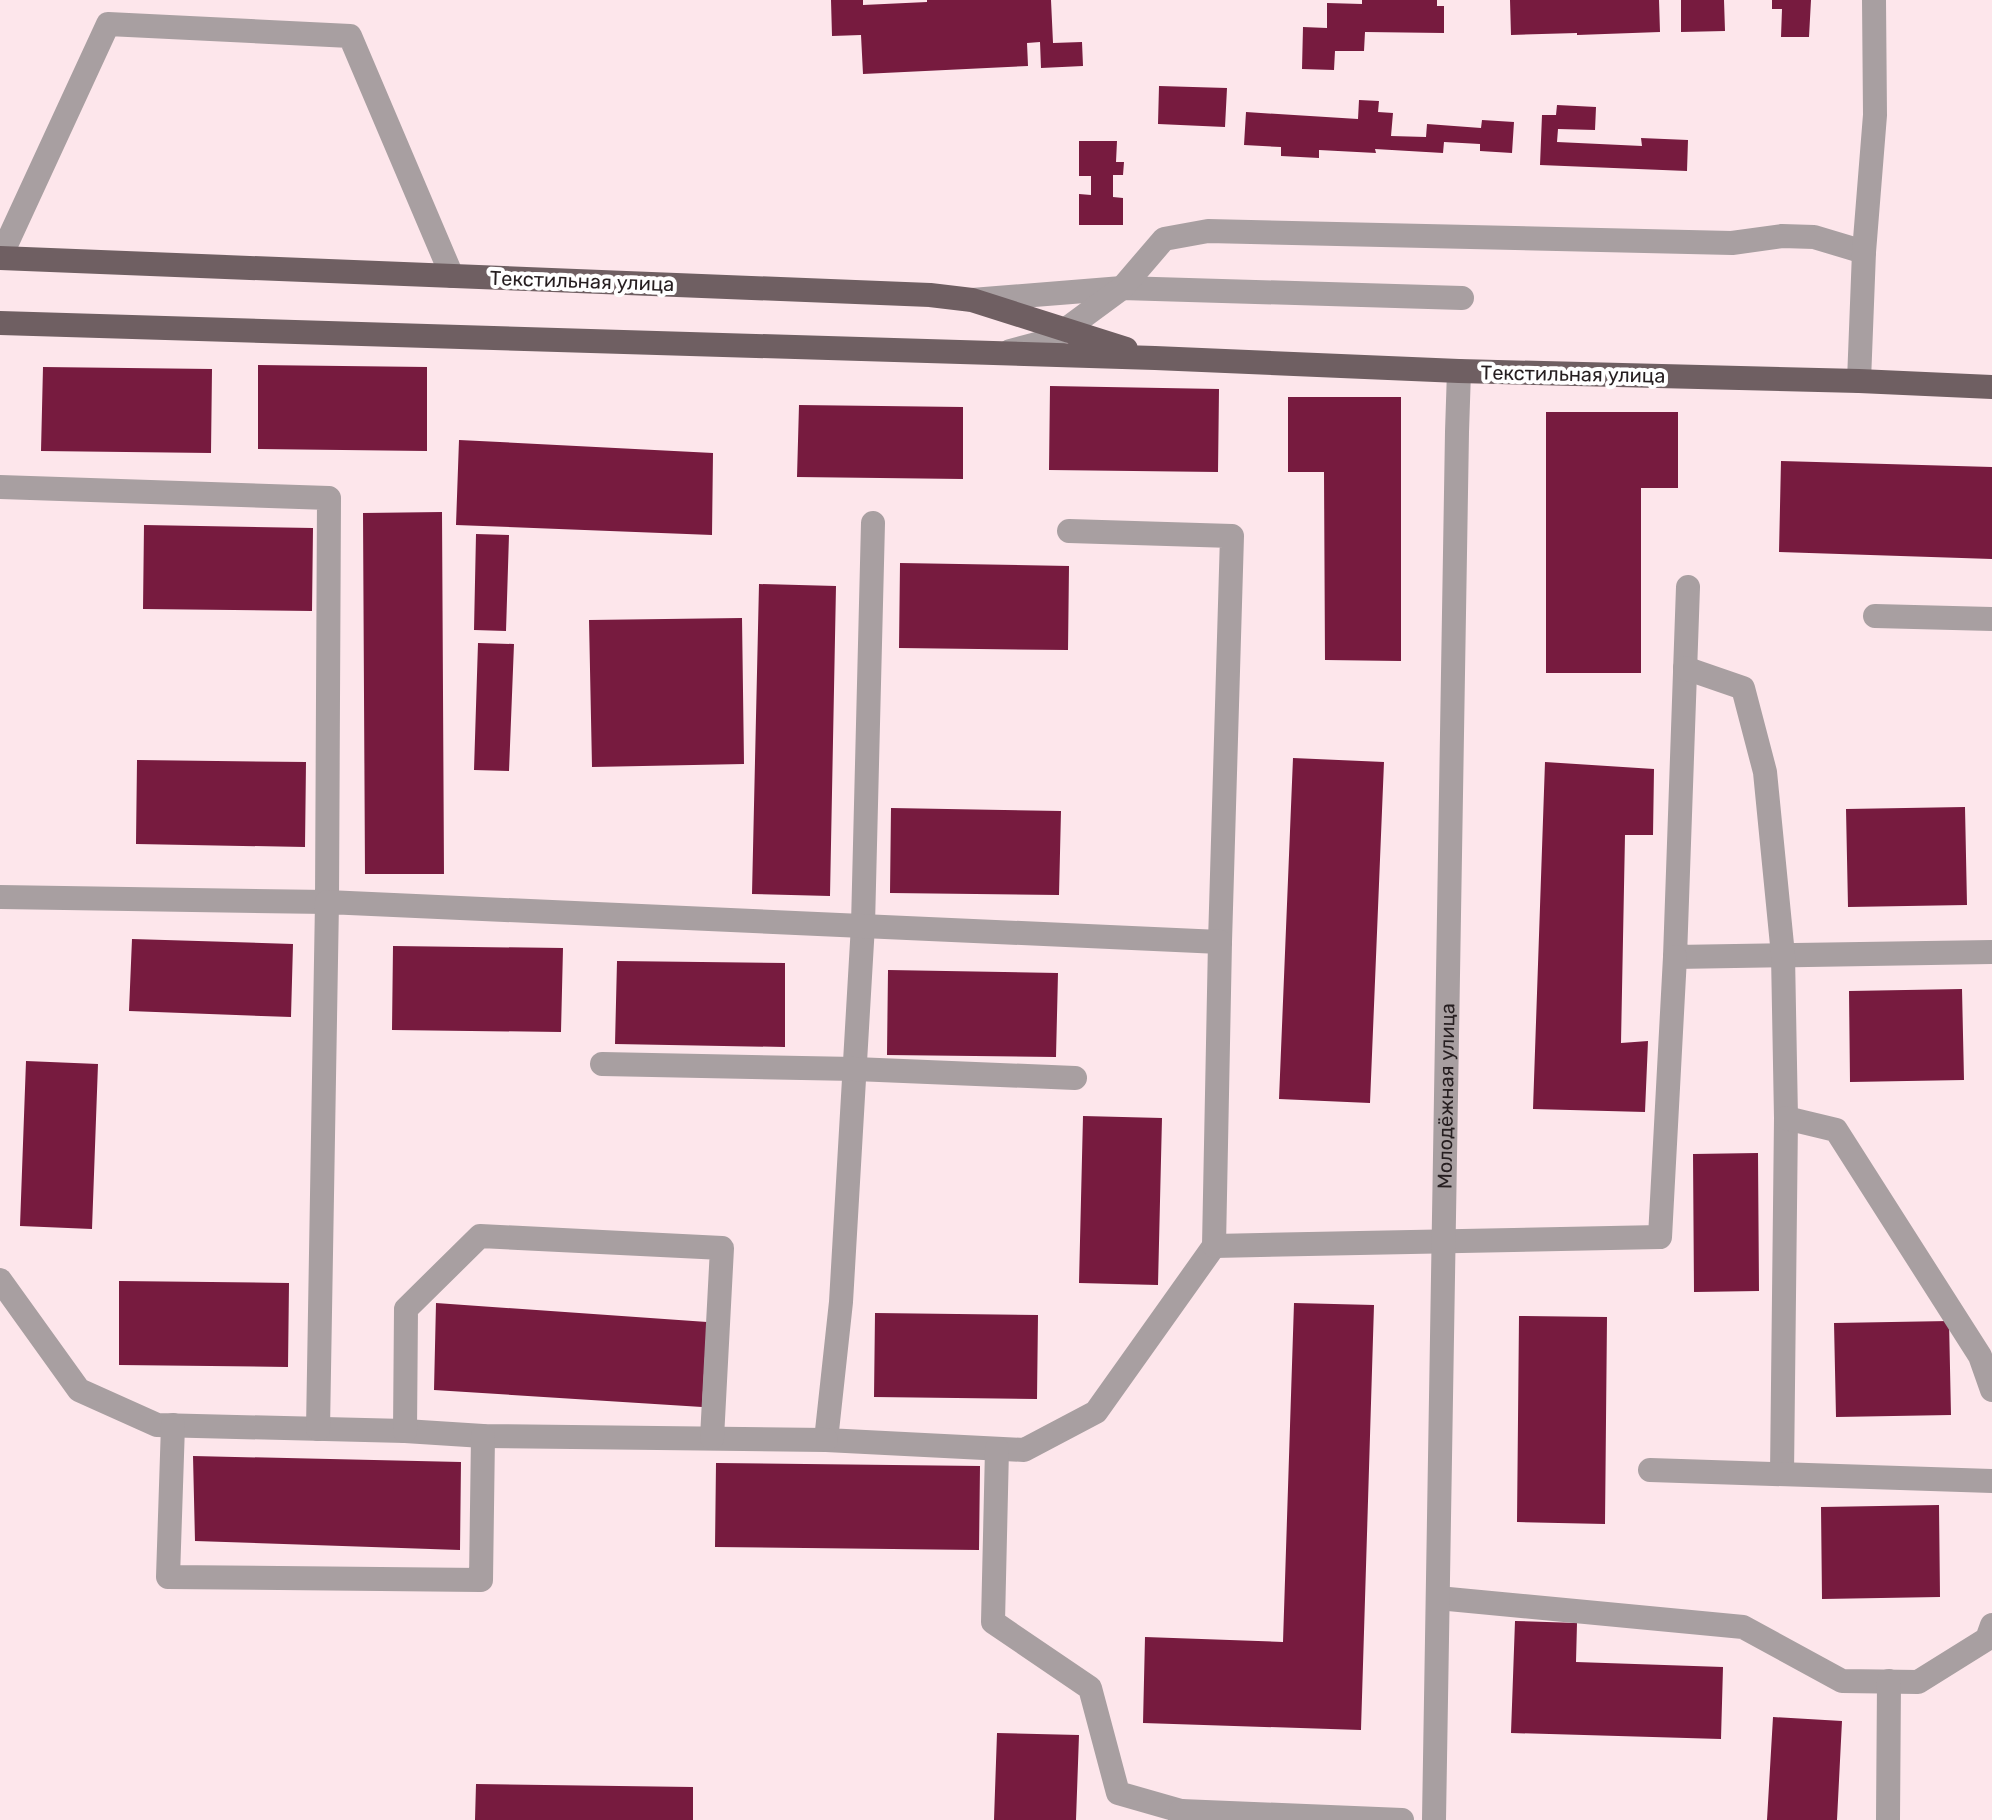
<svg xmlns="http://www.w3.org/2000/svg" width="1992" height="1820" viewBox="0 0 1992 1820" font-family="Rubik,sans-serif">
<rect width="100%" height="100%" fill="#fde6eb"/>
<!-- building -->
<path fill="#771b3f" d="M831,0h32v5l64,-3v-2h124l2,43 29,-1 1,24 -42,2 -1,-26 -13,1 1,23 -165,8 -2,-39 -29,1z
M1362,0h75v6h7v27l-79,-1 -1,19h-29l-1,19 -32,-1 1,-42 24,1v-25l35,1z
M1510,0h149l1,32 -83,3v-2l-66,2z
M1681,0h43l1,31 -44,1z
M1772,0h39l-2,37h-28l1,-28h-10z
M1159,86l68,2 -2,39 -67,-3z
M1359,100l20,1 -1,11 15,1 -2,23 35,1 1,-13 54,4 1,-8 32,2 -2,31 -32,-2v-7l-36,-2 -1,11 -68,-4 1,4 -57,-3v8l-38,-2v-9l-37,-2 2,-33 112,7z
M1557,105l39,2 -1,23 -37,-1 -1,13 85,4 -1,-8 47,2 -1,31 -147,-6 2,-50h14z
M1079,141h38l-1,21h8l-1,13h-10v22l10,1v27h-44v-31l12,1v-19h-12z
M258,365l169,2v84l-169,-2z
M43,367l169,2 -1,84 -170,-2z
M1050,386l169,3 -1,83 -169,-2z
M1288,397h113v264l-76,-1 -1,-188h-36z
M799,405l164,2v72l-166,-2z
M1546,412h132v76h-37v185h-95z
M459,440l254,13 -1,82 -256,-10z
M1781,461l211,6v92l-213,-7z
M442,512l2,362h-79l-2,-361z
M144,525l169,3 -1,83 -169,-2z
M476,534l33,1 -3,96 -32,-1z
M900,563l169,3 -1,84 -169,-2z
M759,584l77,2 -6,310 -78,-2z
M742,618l2,146 -152,3 -3,-147z
M478,643l36,1 -5,127 -35,-1z
M1293,758l91,4 -14,341 -91,-4z
M137,760l169,2 -1,85 -169,-3z
M1545,762l109,7 -1,66h-28l-4,208 27,-2 -3,71 -112,-3z
M1965,807l2,98 -119,2 -2,-98z
M891,808l170,3 -2,84 -169,-2z
M132,939l161,5 -2,73 -162,-6z
M393,946l170,2 -2,84 -169,-2z
M617,961l168,2v84l-170,-3z
M888,970l170,3 -2,84 -169,-2z
M1962,989l2,91 -114,2 -1,-91z
M26,1061l72,3 -6,165 -72,-3z
M1083,1116l79,2 -4,167 -79,-2z
M1758,1153l1,138 -65,1 -1,-138z
M119,1281l170,2 -1,84 -169,-2z
M436,1303l271,19 -5,85 -268,-17z
M1294,1303l80,2 -13,425 -218,-7 2,-86 138,5z
M875,1313l163,2 -1,84 -163,-2z
M1519,1316l88,1 -2,207 -88,-2z
M1949,1321l2,94 -115,2 -2,-94z
M193,1456l268,6 -1,88 -265,-9z
M716,1463l264,3 -1,84 -264,-3z
M1939,1505l1,92 -118,2 -1,-92z
M1515,1621l62,2 -1,39 147,5 -2,72 -210,-6z
M1773,1717l69,4 -5,99h-70z
M997,1733l82,2 -3,85h-82z
M476,1784l217,3v33h-218z"/>
<g fill="none" stroke-linecap="round" stroke-linejoin="round">
<!-- minor -->
<g stroke="#a89fa1" stroke-width="24">
<path d="M0,258l108,-234 242,12 102,240"/>
<path d="M972,300l150,-12 340,10"/>
<path d="M1010,351l30,-8 25,-13 57,-42 42,-49 44,-8 524,12 50,-7 32,1 50,15"/>
<path d="M1859,381l5,-129 11,-137 -1,-115"/>
<path d="M0,487l329,11 -2,404 -327,-5"/>
<path d="M873,523l-10,402 -22,377 -15,138 198,10 72,-38 118,-166"/>
<path d="M1069,531l163,5 -12,406"/>
<path d="M1688,587l-13,370 317,-5"/>
<path d="M1875,616l117,3"/>
<path d="M1685,668l58,20 22,84 18,183 3,163 -4,356"/>
<path d="M602,1064l253,5 220,9"/>
<path d="M1786,1118l50,12 144,226 12,34"/>
<path d="M0,1280l79,110 78,35 248,6 78,5 343,4"/>
<path d="M173,1425l-5,152 313,3 2,-144"/>
<path d="M318,1429l9,-527 893,40 -6,304 446,-9 15,-280"/>
<path d="M405,1431l1,-122 74,-73 242,12 -10,190"/>
<path d="M997,1449l-4,173 97,66 28,105 63,18"/>
<path d="M1650,1470l342,11"/>
<path d="M1438,1598l305,29 99,54 76,1 69,-43 5,-14"/>
<path d="M1180,1820l1,-9 221,9"/>
<path id="s1" d="M1434,1820l23,-1388 2,-61"/>
<path d="M1888,1820l1,-139"/>
</g>
<!-- major -->
<path stroke="#6f5f62" stroke-width="24" d="M0,258l930,37 42,5 154,49
M0,323l1155,35 304,13 400,10 133,6"/>
</g>
<g text-anchor="middle" stroke-width="8" stroke-linejoin="round" paint-order="stroke">
<!-- street labels -->
<g font-size="20" fill="#261e20" stroke="#fff">
<text transform="translate(582 281) rotate(2)" y="7">Текстильная улица</text>
<text transform="translate(1573 374) rotate(1)" y="7">Текстильная улица</text>
<text dy="7" stroke="none"><textPath href="#s1" startOffset="724">Молодёжная улица</textPath></text>
</g>
</g>
</svg>
